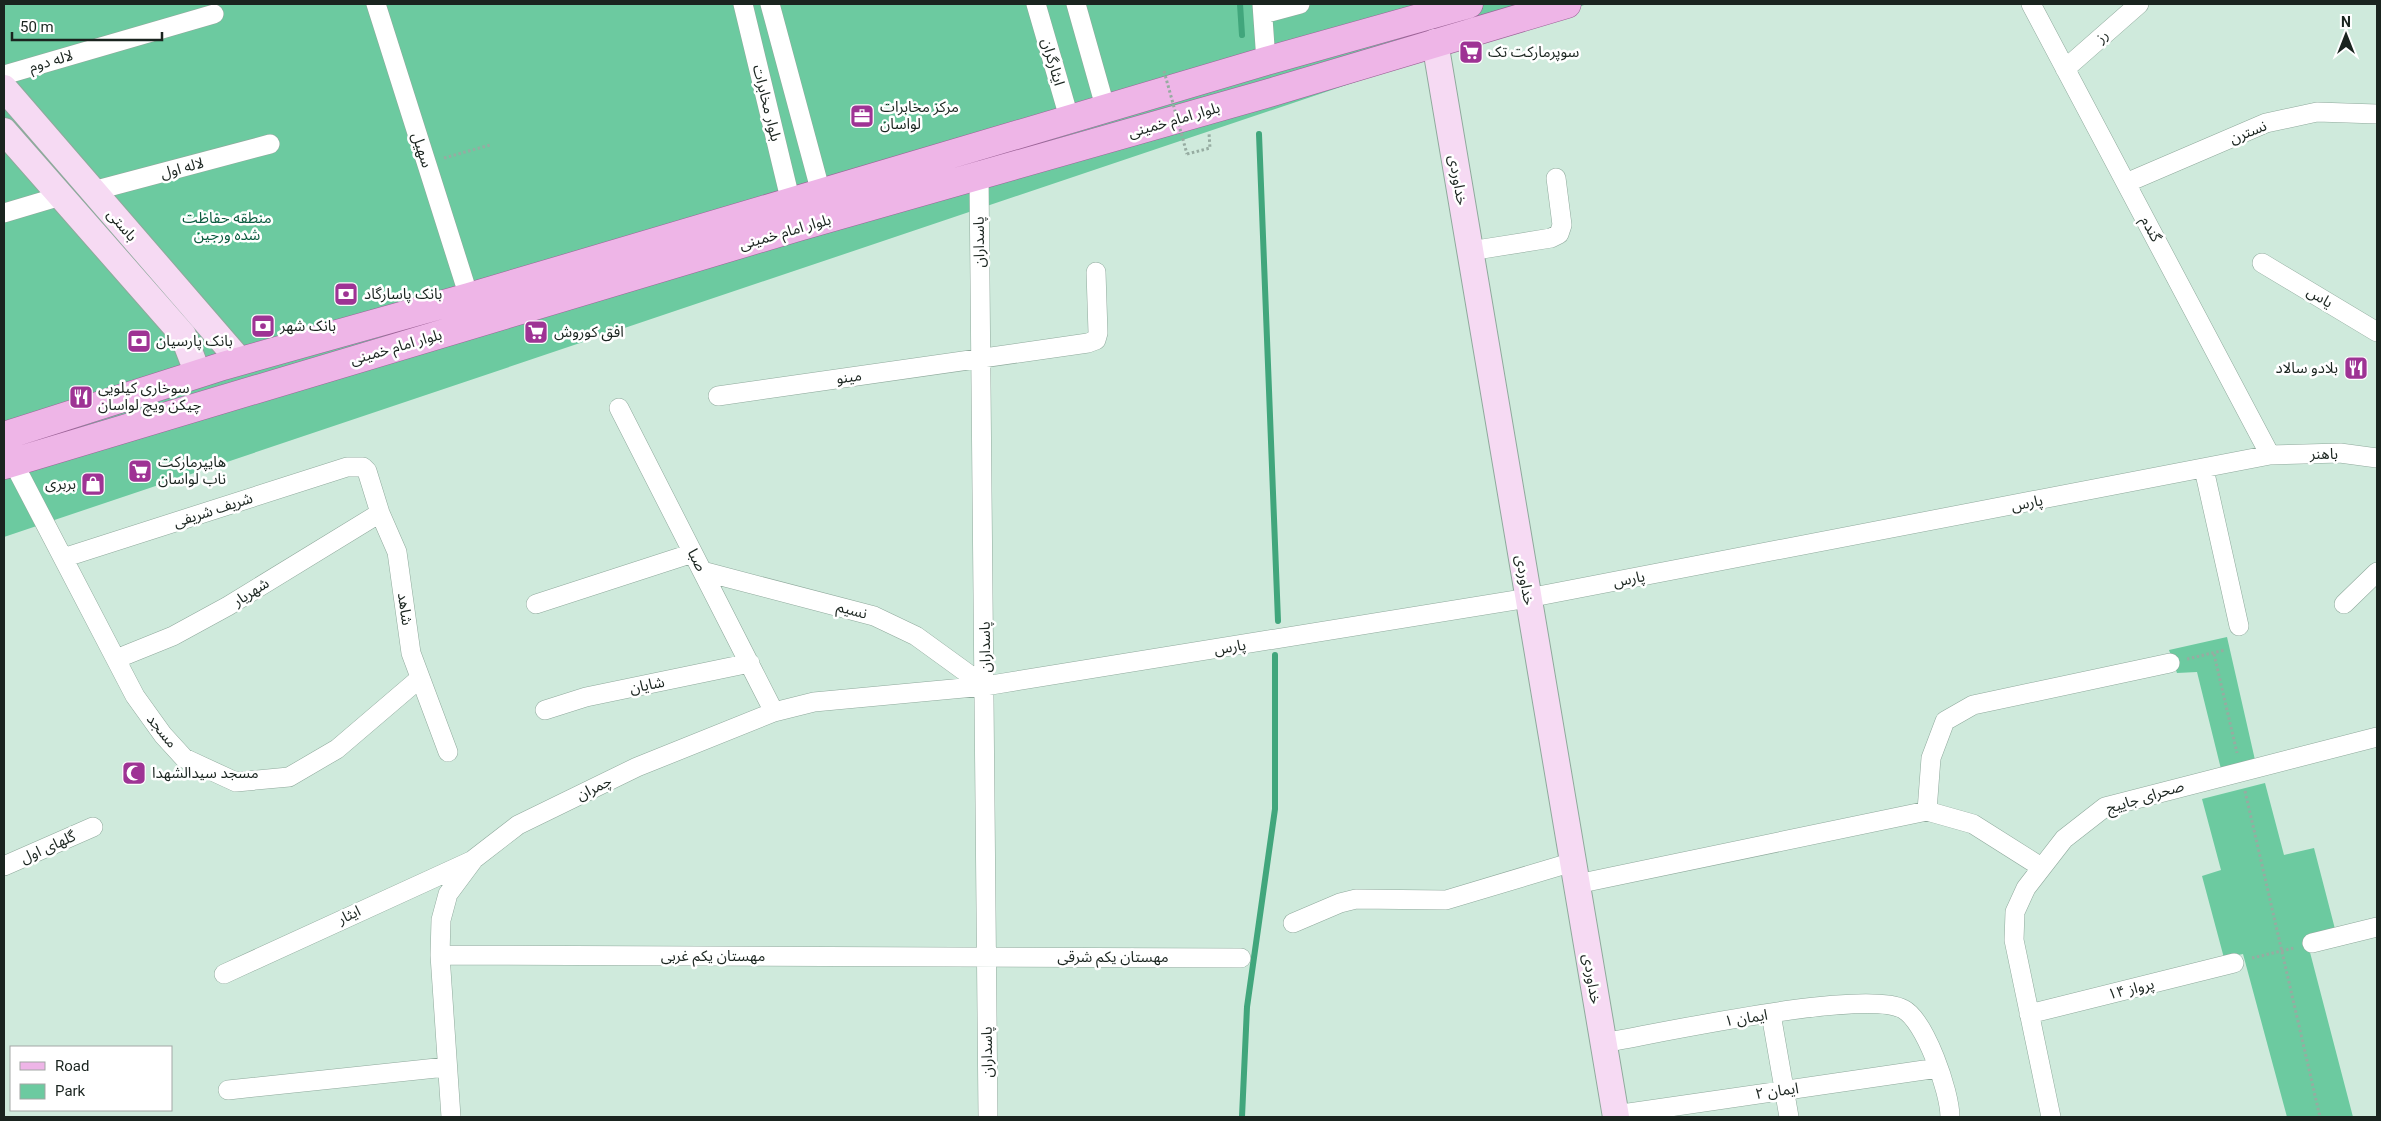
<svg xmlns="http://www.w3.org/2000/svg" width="2381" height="1121" viewBox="0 0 2381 1121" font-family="Roboto,'Noto Sans Arabic',sans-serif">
<rect width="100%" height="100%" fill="#cfeadc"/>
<!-- green -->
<path fill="#6ccaa0" d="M4,4h1583l-1583,533z
M2227,637l28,123 -34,9 -24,-97 -20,1 -8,-23z
M2265,783l19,72 30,-7 21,81 -29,8 47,180h-66l-44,-163 -19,4 -22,-82 19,-6 -19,-71z"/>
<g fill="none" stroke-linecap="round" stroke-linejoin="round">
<!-- stream -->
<path stroke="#41a67c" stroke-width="6" d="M1240,4l2,31
M1259,134l19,487
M1242,1117l5,-110 28,-198v-154"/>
<!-- street casing -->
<g stroke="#8fa99c" stroke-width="20">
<path id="street" d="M376,4l93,293
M743,4l50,207
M770,4l54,200
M1036,4l34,117
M1076,4l30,106
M1262,4l4,57
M2031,4l239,451
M1263,14l37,-10
M2065,69l74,-65
M4,75l210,-61
M979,176l9,941
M2126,183l140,-60 51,-11 60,2
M93,191l177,-47
M4,213l57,-17
M1470,251l81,-13 8,-4 3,-9 -6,-47
M2262,263l115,69
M718,396l370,-53 8,-3 2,-7 -2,-61
M619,408l155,304
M13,462l122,234 28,39 21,23 52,24 53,-5 48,-28 82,-70
M2204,469l35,157
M63,558l284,-91h16l4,4 13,42 17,39 14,101 37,99
M702,571l172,45 42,20 69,50
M536,604l157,-51
M2344,604l33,-32
M116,659l57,-23 55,-30 152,-93
M545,710l41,-13 164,-34
M1927,811l4,-53 14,-37 28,-16 197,-42
M4,866l89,-39
M1577,884l350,-73 46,13 68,43
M1293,923l47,-20 16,-4 90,1 127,-38
M2312,943l65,-16
M440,955l801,3
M224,974l247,-113
M1771,1014l18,103
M2029,1014l205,-51
M1603,1043c53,-9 261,-55 300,-34 22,11 47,83 47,108
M228,1090l218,-23
M1615,1115l323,-47
M451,1117l-11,-162 1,-35 7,-26 26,-35 44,-34 119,-58 137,-55 40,-10 171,-16 543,-88 742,-143 70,-2 37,5
M2051,1117l-37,-177 1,-28 11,-24 38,-49 41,-32 272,-70"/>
</g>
<!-- secondary casing -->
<g stroke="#8fa99c" stroke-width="28">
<path id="secondary" d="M1435,42l181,1075
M4,88l236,273
M4,131l179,204 15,39"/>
</g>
<!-- primary casing -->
<g stroke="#9c6297" stroke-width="29">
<path id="primary" d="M4,436l219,-70 246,-69 797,-236 203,-57
M4,465l794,-238 471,-134 298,-89"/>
</g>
<!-- path -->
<path stroke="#96aca1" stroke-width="3" stroke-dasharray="2.5 2.5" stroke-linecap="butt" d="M1187,154l23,-6 -1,-15
M444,158l46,-13
M2214,654l23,99
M2187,659l38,-9
M2245,791l75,326
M2252,958l42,-10"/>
<!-- street -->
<use href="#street" stroke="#fff" stroke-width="19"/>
<!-- secondary -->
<use href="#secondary" stroke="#f6daf3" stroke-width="26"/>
<!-- primary -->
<use href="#primary" stroke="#eeb5e7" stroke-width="28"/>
<!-- path-bridge -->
<path stroke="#96aca1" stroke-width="3" stroke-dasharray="2.5 2.5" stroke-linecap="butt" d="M1164,71l23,83"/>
</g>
<!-- icons -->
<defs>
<g id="supermarket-square" transform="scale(1.25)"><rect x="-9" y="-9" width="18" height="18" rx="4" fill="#9e3394" stroke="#fff"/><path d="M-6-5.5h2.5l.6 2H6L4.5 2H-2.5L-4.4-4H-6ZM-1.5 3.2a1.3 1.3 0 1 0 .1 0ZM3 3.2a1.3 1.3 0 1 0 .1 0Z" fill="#fff"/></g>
<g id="office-square" transform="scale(1.25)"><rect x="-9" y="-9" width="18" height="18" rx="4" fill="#9e3394" stroke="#fff"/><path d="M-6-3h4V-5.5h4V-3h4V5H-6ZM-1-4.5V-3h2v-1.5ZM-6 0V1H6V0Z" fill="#fff"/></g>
<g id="bank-square" transform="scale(1.25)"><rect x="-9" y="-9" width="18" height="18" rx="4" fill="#9e3394" stroke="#fff"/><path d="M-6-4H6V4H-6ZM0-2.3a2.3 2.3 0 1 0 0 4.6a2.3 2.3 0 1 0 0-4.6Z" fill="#fff"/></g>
<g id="restaurant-square" transform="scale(1.25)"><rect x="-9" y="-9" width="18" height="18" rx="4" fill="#9e3394" stroke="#fff"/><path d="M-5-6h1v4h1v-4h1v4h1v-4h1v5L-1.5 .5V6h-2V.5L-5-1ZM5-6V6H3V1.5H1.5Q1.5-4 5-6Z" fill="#fff"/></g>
<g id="shop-square" transform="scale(1.25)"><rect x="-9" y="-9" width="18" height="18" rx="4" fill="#9e3394" stroke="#fff"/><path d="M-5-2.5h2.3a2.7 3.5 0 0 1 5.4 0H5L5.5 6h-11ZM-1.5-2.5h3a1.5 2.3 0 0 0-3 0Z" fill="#fff"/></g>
<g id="mosque-square" transform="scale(1.25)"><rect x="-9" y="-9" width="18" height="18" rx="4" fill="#9e3394" stroke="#fff"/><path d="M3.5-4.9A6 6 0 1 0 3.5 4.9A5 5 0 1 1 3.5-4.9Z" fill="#fff"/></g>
</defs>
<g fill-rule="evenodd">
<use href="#supermarket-square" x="1471" y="52"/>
<use href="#office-square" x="862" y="116"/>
<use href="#bank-square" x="346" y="294"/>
<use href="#bank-square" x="263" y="326"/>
<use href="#supermarket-square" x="536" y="332"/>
<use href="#bank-square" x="139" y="341"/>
<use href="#restaurant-square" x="2356" y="368"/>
<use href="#restaurant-square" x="81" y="397"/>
<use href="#supermarket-square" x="140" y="471"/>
<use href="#shop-square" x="93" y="484"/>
<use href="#mosque-square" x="134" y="773"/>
</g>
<g text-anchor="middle" stroke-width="5" stroke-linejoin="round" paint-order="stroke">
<!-- street labels -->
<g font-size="15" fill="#1a241f" stroke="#fff">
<text transform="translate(2102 36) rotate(-41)" y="5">رز</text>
<text transform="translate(51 61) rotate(-16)" y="5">لاله دوم</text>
<text transform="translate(1053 62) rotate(74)" y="5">ایثارگران</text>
<text transform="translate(767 103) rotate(76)" y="5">بلوار مخابرات</text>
<text transform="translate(1174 120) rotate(-16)" y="5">بلوار امام خمینی</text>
<text transform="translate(2248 132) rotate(-22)" y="5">نسترن</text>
<text transform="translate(422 150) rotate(72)" y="5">سهیل</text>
<text transform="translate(182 168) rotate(-15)" y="5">لاله اول</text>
<text transform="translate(1458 180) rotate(80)" y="5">خداوردی</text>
<text transform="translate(122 225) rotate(49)" y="5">باستی</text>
<text transform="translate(2151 229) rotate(62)" y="5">گندم</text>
<text transform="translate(785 232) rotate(-16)" y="5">بلوار امام خمینی</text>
<text transform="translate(979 242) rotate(-91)" y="5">پاسداران</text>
<text transform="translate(2320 297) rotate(31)" y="5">یاس</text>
<text transform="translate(396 347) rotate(-16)" y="5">بلوار امام خمینی</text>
<text transform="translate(849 377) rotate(-8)" y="5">مینو</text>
<text x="2324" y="459">باهنر</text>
<text transform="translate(2027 503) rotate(-11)" y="5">پارس</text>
<text transform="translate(213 510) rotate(-18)" y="5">شریف شریفی</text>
<text transform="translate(697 560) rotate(63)" y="5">صبا</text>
<text transform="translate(1629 579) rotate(-11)" y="5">پارس</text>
<text transform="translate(1525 580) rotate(80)" y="5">خداوردی</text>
<text transform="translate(251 592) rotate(-32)" y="5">شهریار</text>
<text transform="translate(405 609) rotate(82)" y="5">شاهد</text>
<text transform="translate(852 610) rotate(15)" y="5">نسیم</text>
<text transform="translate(985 647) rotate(-91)" y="5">پاسداران</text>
<text transform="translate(1230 647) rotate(-9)" y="5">پارس</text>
<text transform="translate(647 685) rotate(-11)" y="5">شایان</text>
<text transform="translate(162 731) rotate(51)" y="5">مسجد</text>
<text transform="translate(594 788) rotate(-26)" y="5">چمران</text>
<text transform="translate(2145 797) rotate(-17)" y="5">صحرای جاییج</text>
<text transform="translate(48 847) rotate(-24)" y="5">گلهای اول</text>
<text transform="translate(349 915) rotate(-25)" y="5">ایثار</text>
<text x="713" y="961">مهستان یکم غربی</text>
<text x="1113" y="962">مهستان یکم شرقی</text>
<text transform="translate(1592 979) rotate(81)" y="5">خداوردی</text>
<text transform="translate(2131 989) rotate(-14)" y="5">پرواز ۱۴</text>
<text transform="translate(1746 1018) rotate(-9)" y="5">ایمان ۱</text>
<text transform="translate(987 1052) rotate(-91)" y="5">پاسداران</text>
<text transform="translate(1777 1091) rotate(-8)" y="5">ایمان ۲</text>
</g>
<!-- poi labels -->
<g font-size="15" fill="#1a241f" stroke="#fff" text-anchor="start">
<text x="1488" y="57">سوپرمارکت تک</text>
<text x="880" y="112">مرکز مخابرات<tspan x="880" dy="17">لواسان</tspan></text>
<text x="364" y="299">بانک پاسارگاد</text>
<text x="280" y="331">بانک شهر</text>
<text x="554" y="337">افق کوروش</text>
<text x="156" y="346">بانک پارسیان</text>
<text x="2338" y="373" text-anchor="end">بلادو سالاد</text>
<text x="98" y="393">سوخاری کیلویی<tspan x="98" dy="17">چیکن ویچ لواسان</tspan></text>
<text x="158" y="467">هایپرمارکت<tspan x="158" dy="17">ناب لواسان</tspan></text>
<text x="76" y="489" text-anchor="end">بربری</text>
<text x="152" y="778">مسجد سیدالشهدا</text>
</g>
<!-- park labels -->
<g font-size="15" fill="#0b5b3f" stroke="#fff">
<text x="227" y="223">منطقه حفاظت<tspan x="227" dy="17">شده ورجین</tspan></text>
</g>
</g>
<!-- border -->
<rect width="2381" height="1121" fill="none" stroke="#1a241f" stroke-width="10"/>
<!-- legend -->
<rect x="10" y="1046" width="162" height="65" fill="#ffffff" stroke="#a3a7a5"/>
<rect x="20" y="1062" width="25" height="8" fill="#eeb5e7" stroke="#a3a7a5"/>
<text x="55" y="1071" font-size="15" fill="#1a241f">Road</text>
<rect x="20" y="1084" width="25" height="15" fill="#6ccaa0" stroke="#a3a7a5"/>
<text x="55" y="1096" font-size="15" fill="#1a241f">Park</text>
<!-- north arrow -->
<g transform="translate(2346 35)" stroke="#ffffff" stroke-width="4" paint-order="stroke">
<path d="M0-4L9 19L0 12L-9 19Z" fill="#1a241f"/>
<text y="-8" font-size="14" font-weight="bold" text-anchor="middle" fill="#1a241f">N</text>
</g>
<!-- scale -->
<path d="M12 32v8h150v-8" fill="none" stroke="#1a241f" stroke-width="2.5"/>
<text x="20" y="32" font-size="15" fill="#1a241f" stroke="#ffffff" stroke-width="4" paint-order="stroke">50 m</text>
</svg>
